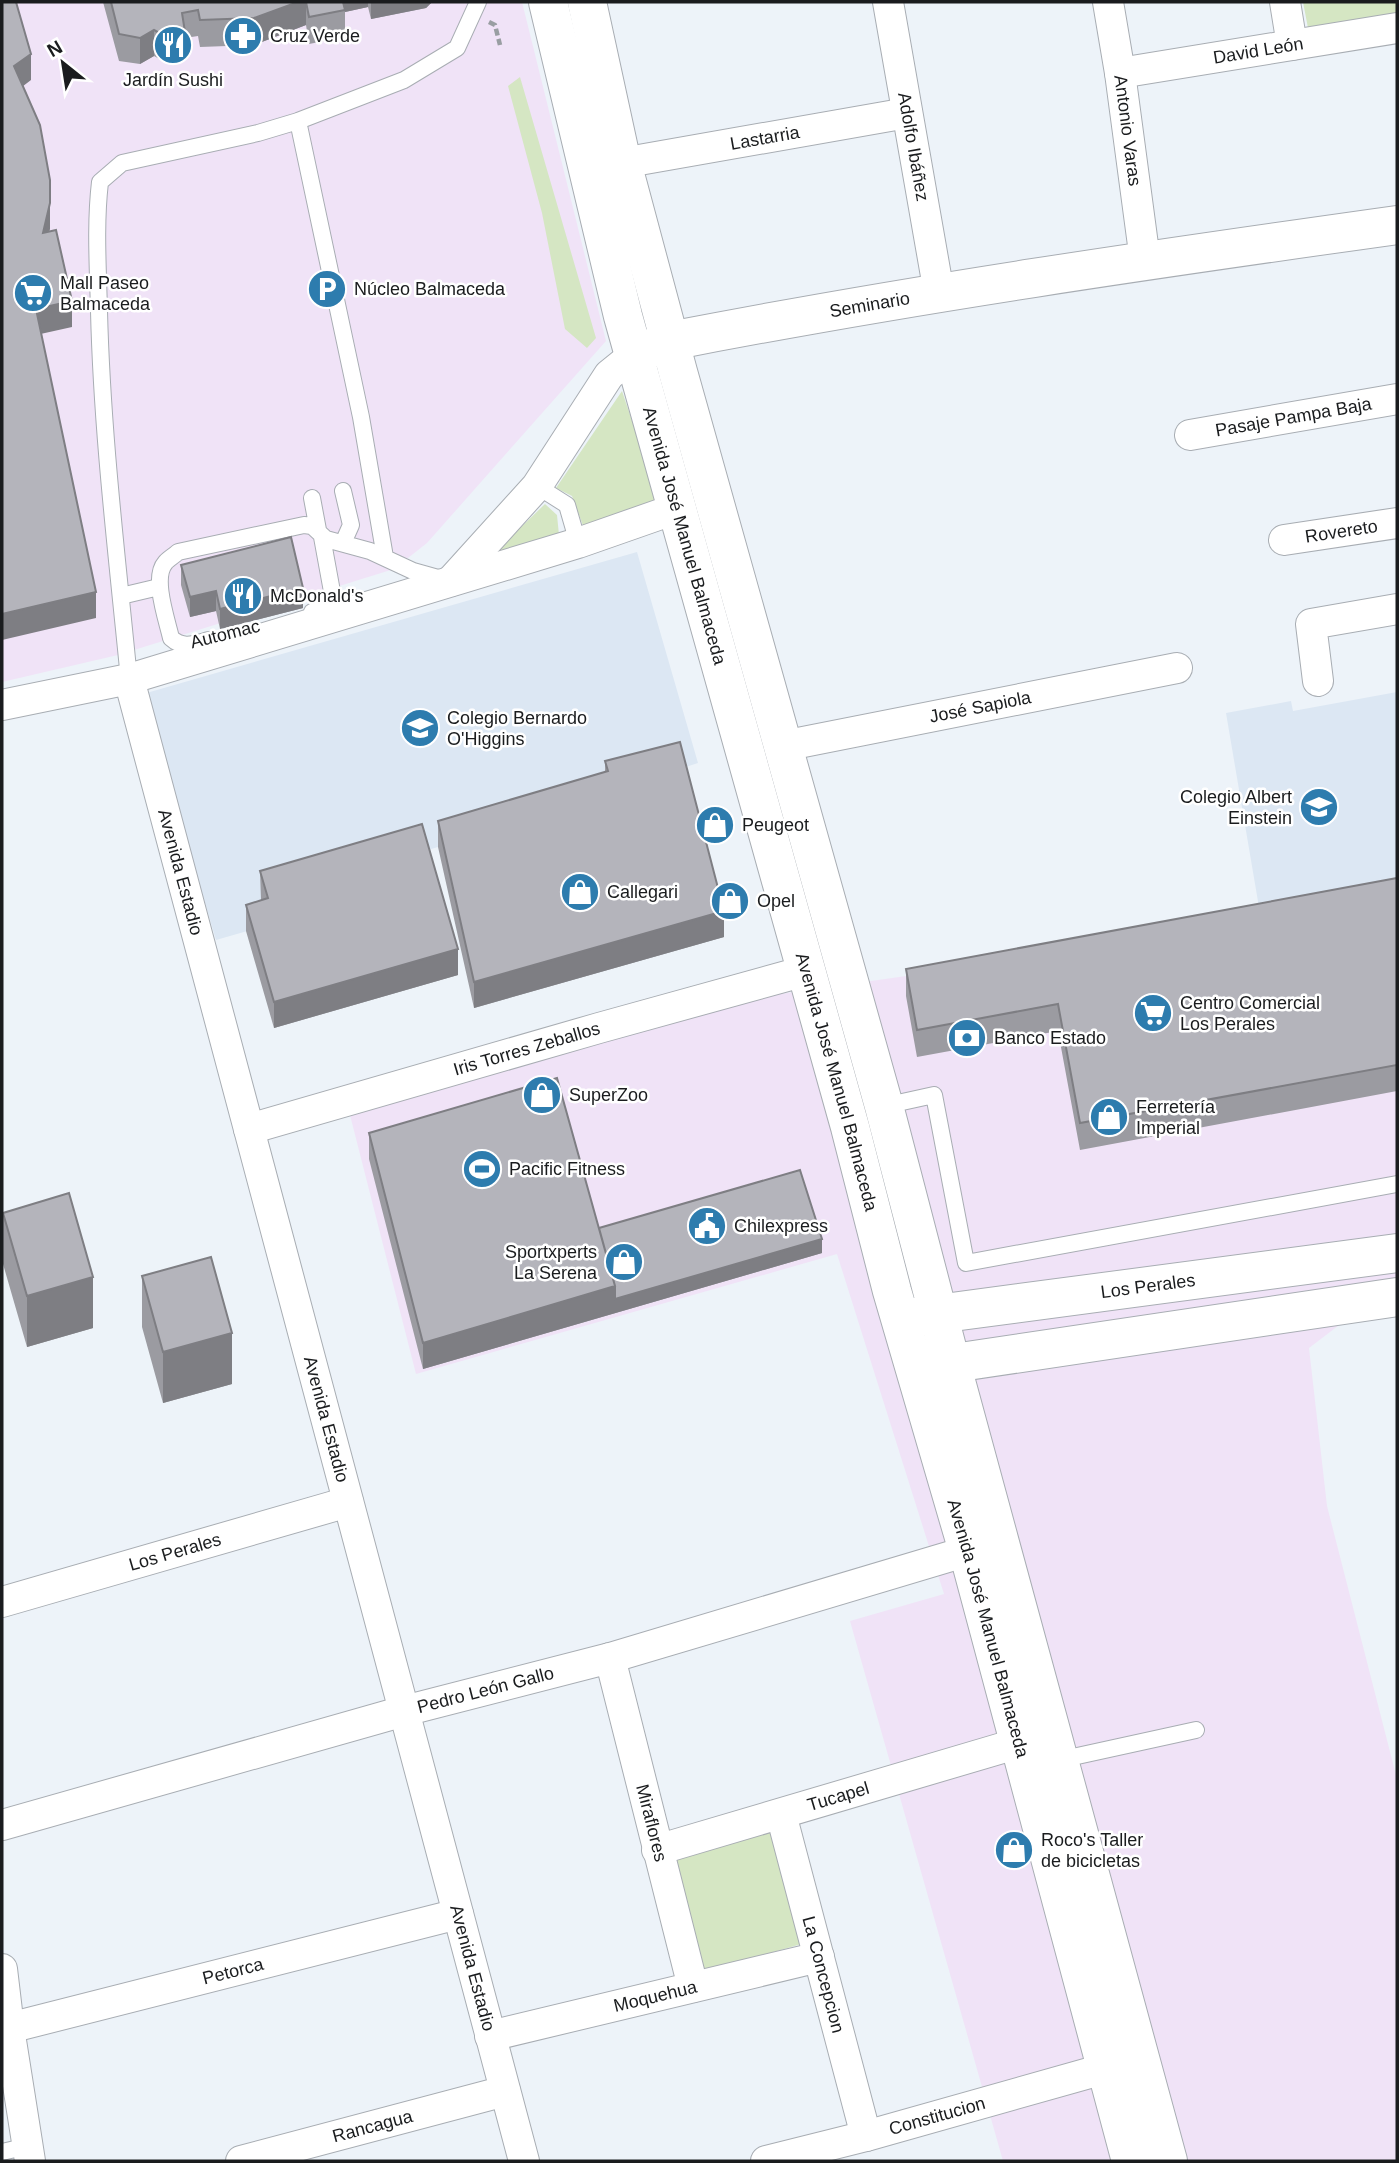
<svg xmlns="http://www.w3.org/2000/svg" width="1399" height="2163" viewBox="0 0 1399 2163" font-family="Arial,sans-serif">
<rect width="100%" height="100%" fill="#edf3f9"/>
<!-- commercial -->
<path fill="#f0e3f7" d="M2,2h520l84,339 -179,202 -33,26 -276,86 -116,27z
M1397,906v375l-88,67 18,158 70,273v382h-394l-153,-540 94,-27 -107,-340 -421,120 -66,-259 416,-119z"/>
<!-- built -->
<path fill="#dce7f3" d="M637,552l61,211 -260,84 -177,51 7,27 -52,15 -73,-246z
M1397,692v209l-135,24 -36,-212 65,-12 2,10z"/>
<!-- green -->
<path fill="#d5e6c3" d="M1303,2h94v12l-89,14z
M520,77l76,261 -9,10 -22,-19 -23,-116 -34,-127z
M622,391l38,113 -75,27 -13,-35 -16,-8z
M545,504l12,11 2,20 -78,31z
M775,1827l30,116 -106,30 -27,-124z"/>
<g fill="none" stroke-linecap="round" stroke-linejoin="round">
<!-- lane casing -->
<g stroke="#a8adb3" stroke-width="18">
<path id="lane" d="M298,121l63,296 24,140
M537,486l30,19 11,38
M312,498l6,32
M343,543l8,-18 -8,-34
M121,596l38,-9
M312,612l15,-7 6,-8 -11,-60
M209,640c-15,4 -26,9 -38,-2 -4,-18 -19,-60 -6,-75 3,-4 9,-7 13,-11l126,-27 8,1 14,13 44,12 43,20 32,9
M129,679c-12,-123 -27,-245 -30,-368 -1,-43 -4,-86 1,-129l22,-19 136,-30 40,-12 106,-41 53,-32 21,-46
M884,1106l50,-11 32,168 431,-79
M1059,1760l137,-30
M2,2152l26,-6"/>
</g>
<!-- street casing -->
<g stroke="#a8adb3" stroke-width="32">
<g id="street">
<path id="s1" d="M888,2l51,291"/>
<path id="s2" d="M1108,2l12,71 25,187"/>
<path d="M1285,2l7,43"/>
<path id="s3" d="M1120,73l277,-45"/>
<path id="s4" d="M622,163l285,-50"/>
<path id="s5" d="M1190,435l207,-36"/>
<path id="s6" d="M1284,540l113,-17"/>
<path d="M451,581l86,-95 72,-111 26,-21"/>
<path id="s7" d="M129,679l395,1482"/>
<path d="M1318,681l-7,-57 86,-15"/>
<path d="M2,705l127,-26 449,-136 100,-35"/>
<path id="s8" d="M783,746l394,-78"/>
<path id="s9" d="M249,1129l350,-101 206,-57"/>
<path id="s10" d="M2,1602l346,-100"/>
<path id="s11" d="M610,1658l83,329"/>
<path id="s12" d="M781,1814l85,322"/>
<path id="s13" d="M2,1825l402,-114 206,-53 358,-107"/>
<path id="s14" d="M657,1850l362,-107"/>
<path d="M2,1969l7,59 21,133"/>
<path id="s15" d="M9,2028l449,-114"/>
<path id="s16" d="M490,2036l329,-79"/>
<path id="s17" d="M241,2161l264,-70"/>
<path id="s18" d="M766,2161l100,-25 241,-68"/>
</g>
</g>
<!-- secondary casing -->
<g stroke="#a8adb3" stroke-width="40">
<g id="secondary">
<path id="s19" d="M637,353l33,-12c241,-47 484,-82 727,-116"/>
<path id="s20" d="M907,1318l490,-65"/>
<path d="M920,1368l477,-71"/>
</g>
</g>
<!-- primary casing -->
<g stroke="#a8adb3" stroke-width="40">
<g id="primary">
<path id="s21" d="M548,2l75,314 227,811 42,164 76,260 163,610"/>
<path d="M587,2l35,161 56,209 206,734 67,257 217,798"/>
</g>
</g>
<!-- path -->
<path stroke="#999ea2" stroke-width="4.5" stroke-dasharray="7 3.5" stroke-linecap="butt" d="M489,22l6,3 5,20"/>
<!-- lane -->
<use href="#lane" stroke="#fff" stroke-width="16"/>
<!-- street -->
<use href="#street" stroke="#fff" stroke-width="30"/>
<!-- secondary -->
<use href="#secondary" stroke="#fff" stroke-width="38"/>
<!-- primary -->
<use href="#primary" stroke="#fff" stroke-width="38"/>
</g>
<!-- wall -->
<path fill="#9b9ba1" d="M103,2h329l-6,6 -55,11 -3,-12 -23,5v25l-36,7 -3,-19 -52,20 -54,2 -2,-11 -13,2v20l-20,4 -11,-6 -14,8 -21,-3z
M181,565l122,43 -83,21 -4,-18 -26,6 -9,-32z
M605,761l119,176 -250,71 -36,-161v-26l167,-49z
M260,871l198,104 -184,53 -28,-97v-26l15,-5z
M1397,878v213l-317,59 -22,-119 -141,26 -11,-61v-27z
M369,1133l230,95 223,25 -399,116 -54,-210z
M3,1213l90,115 -66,19 -24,-83z
M142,1276l90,108 -69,19 -21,-76z"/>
<!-- shaded-wall -->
<path fill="#7e7e83" d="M298,2h8v23l-52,20v-27z
M339,2h29v5l-23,5z
M371,2h61l-6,6 -55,11z
M154,30v26l-14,8v-26z
M31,54v26l-17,13v-27z
M50,180v49l-7,30v-26z
M72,301v26l-36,8v-26z
M303,588v20l-83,21v-20z
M216,591v20l-26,6v-20z
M96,592v26l-94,22v-26z
M724,911v26l-250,71v-26z
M458,949v26l-184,53v-26z
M822,1239v14l-399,116v-26l192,-57z
M93,1277v51l-66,19v-51z
M232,1333v51l-69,19v-51z"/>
<!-- building -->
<path fill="#b4b4bb" stroke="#7e7e83" stroke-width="2" d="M2,2h14l15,52 -17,12 26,59 10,55v23l-7,30 13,-3 16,71 -36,8 60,283 -94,22z
M111,2h187l-44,16 -54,2 -2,-10 -16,3 3,19 -20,4 -11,-6 -14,8 -21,-4z
M306,2h37l2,8 -36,7z
M291,537l12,51 -83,21 -4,-18 -26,6 -9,-32z
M680,742l44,169 -250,71 -36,-161 170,-50 -3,-10z
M422,824l36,125 -184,53 -28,-97 22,-7 -8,-27z
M1397,878v187l-317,58 -22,-119 -141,26 -11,-61z
M557,1078l58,208 -192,57 -54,-210z
M800,1170l22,69 -207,60v-13l-16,-58z
M69,1193l24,84 -66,19 -24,-83z
M211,1257l21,76 -69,19 -21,-76z"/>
<!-- icons -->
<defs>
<g id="pharmacy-disc" transform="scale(2.0125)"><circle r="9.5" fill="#2d7cae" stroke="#fff"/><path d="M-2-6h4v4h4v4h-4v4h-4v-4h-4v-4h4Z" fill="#fff"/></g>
<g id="restaurant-disc" transform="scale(2.0125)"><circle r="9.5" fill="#2d7cae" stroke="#fff"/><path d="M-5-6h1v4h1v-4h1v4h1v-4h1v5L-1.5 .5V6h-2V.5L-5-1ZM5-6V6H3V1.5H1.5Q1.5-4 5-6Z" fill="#fff"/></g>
<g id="parking-disc" transform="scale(2.0125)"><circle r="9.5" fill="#2d7cae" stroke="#fff"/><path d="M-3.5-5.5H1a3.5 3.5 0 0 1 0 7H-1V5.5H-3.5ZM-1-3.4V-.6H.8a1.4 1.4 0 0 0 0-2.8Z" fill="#fff"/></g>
<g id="supermarket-disc" transform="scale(2.0125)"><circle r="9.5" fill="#2d7cae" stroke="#fff"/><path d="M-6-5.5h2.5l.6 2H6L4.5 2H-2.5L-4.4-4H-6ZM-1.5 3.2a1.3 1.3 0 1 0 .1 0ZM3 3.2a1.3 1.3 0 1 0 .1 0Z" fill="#fff"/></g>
<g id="school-disc" transform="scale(2.0125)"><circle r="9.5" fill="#2d7cae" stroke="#fff"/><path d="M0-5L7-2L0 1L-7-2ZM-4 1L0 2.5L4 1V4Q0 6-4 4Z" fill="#fff"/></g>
<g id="shop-disc" transform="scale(2.0125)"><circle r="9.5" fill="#2d7cae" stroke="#fff"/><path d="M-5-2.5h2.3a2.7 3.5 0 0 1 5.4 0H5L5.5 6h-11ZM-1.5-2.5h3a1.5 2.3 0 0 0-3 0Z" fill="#fff"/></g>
<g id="bank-disc" transform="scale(2.0125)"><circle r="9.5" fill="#2d7cae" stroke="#fff"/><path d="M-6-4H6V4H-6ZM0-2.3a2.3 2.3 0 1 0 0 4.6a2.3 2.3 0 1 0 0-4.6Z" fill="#fff"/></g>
<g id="stadium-disc" transform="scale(2.0125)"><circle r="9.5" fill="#2d7cae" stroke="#fff"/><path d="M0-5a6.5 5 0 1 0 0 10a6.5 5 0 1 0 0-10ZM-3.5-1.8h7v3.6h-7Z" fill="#fff"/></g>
<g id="civic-disc" transform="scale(2.0125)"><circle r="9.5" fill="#2d7cae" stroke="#fff"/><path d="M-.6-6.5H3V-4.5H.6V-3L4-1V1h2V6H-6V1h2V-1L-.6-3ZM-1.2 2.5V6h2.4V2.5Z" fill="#fff"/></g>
</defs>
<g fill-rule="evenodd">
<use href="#pharmacy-disc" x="243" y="36"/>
<use href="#restaurant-disc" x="173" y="45"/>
<use href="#parking-disc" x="327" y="289"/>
<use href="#supermarket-disc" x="33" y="293"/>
<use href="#restaurant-disc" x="243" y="596"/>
<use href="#school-disc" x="420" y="728"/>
<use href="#school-disc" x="1319" y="807"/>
<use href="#shop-disc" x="715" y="825"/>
<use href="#shop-disc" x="580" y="892"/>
<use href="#shop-disc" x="730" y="901"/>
<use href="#supermarket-disc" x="1153" y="1013"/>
<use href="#bank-disc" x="967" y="1038"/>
<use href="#shop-disc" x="542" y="1095"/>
<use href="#shop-disc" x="1109" y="1117"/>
<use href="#stadium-disc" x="482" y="1169"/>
<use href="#civic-disc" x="707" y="1226"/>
<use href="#shop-disc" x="624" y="1262"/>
<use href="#shop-disc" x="1014" y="1850"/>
</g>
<g text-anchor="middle" stroke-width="5" stroke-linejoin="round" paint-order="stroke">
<!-- poi labels -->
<g font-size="18" fill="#1a1c1e" stroke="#fff" text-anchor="start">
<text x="270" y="42">Cruz Verde</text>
<text x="173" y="86" text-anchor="middle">Jardín Sushi</text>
<text x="60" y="289">Mall Paseo<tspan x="60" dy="21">Balmaceda</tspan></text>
<text x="354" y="295">Núcleo Balmaceda</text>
<text x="270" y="602">McDonald's</text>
<text x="447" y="724">Colegio Bernardo<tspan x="447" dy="21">O'Higgins</tspan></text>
<text x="1292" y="803" text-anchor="end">Colegio Albert<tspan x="1292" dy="21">Einstein</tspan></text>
<text x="742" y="831">Peugeot</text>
<text x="607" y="898">Callegari</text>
<text x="757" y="907">Opel</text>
<text x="1180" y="1009">Centro Comercial<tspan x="1180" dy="21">Los Perales</tspan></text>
<text x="994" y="1044">Banco Estado</text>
<text x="569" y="1101">SuperZoo</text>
<text x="1136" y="1113">Ferretería<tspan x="1136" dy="21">Imperial</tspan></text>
<text x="509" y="1175">Pacific Fitness</text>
<text x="734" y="1232">Chilexpress</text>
<text x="597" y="1258" text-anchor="end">Sportxperts<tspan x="597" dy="21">La Serena</tspan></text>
<text x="1041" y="1846">Roco's Taller<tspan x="1041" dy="21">de bicicletas</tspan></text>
</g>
<!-- street labels -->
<g font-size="18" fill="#1a1c1e" stroke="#fff">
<text dy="6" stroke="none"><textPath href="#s3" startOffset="140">David León</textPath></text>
<text dy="6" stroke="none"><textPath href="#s2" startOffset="130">Antonio Varas</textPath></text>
<text dy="6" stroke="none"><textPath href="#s4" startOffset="145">Lastarria</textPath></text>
<text dy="6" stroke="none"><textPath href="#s1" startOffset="147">Adolfo Ibáñez</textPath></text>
<text dy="6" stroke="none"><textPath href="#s19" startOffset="238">Seminario</textPath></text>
<text dy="6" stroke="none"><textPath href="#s5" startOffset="105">Pasaje Pampa Baja</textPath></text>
<text dy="6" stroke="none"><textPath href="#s6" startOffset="58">Rovereto</textPath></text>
<text dy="6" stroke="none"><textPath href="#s21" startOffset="551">Avenida José Manuel Balmaceda</textPath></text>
<text transform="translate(225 634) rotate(-14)" y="6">Automac</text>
<text dy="6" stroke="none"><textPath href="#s8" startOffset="201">José Sapiola</textPath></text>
<text dy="6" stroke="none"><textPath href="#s7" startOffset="200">Avenida Estadio</textPath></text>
<text dy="6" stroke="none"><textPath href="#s9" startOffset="289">Iris Torres Zeballos</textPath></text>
<text dy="6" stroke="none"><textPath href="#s21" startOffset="1118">Avenida José Manuel Balmaceda</textPath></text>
<text dy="6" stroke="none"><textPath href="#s20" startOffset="243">Los Perales</textPath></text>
<text dy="6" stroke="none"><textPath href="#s7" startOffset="766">Avenida Estadio</textPath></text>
<text dy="6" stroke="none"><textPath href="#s10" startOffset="180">Los Perales</textPath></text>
<text dy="6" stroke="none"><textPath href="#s21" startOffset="1685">Avenida José Manuel Balmaceda</textPath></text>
<text dy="6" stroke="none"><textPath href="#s13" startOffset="502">Pedro León Gallo</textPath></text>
<text dy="6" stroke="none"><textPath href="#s14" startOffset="189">Tucapel</textPath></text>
<text dy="6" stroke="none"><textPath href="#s11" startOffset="170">Miraflores</textPath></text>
<text dy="6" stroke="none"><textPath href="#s7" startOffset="1334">Avenida Estadio</textPath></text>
<text dy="6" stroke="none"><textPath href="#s15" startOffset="231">Petorca</textPath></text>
<text dy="6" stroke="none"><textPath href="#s12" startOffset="166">La Concepcion</textPath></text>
<text dy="6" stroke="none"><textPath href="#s16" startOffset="170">Moquehua</textPath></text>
<text dy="6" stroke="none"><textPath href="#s18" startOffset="177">Constitucion</textPath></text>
<text dy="6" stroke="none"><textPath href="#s17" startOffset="136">Rancagua</textPath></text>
</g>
</g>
<!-- border -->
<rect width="1399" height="2163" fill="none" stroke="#1a1c1e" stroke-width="7"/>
<!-- north arrow -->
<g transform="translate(63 63) rotate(330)" stroke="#ffffff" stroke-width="5" paint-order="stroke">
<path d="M0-5L12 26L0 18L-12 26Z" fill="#1a1c1e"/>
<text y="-10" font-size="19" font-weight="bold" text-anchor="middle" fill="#1a1c1e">N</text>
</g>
</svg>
